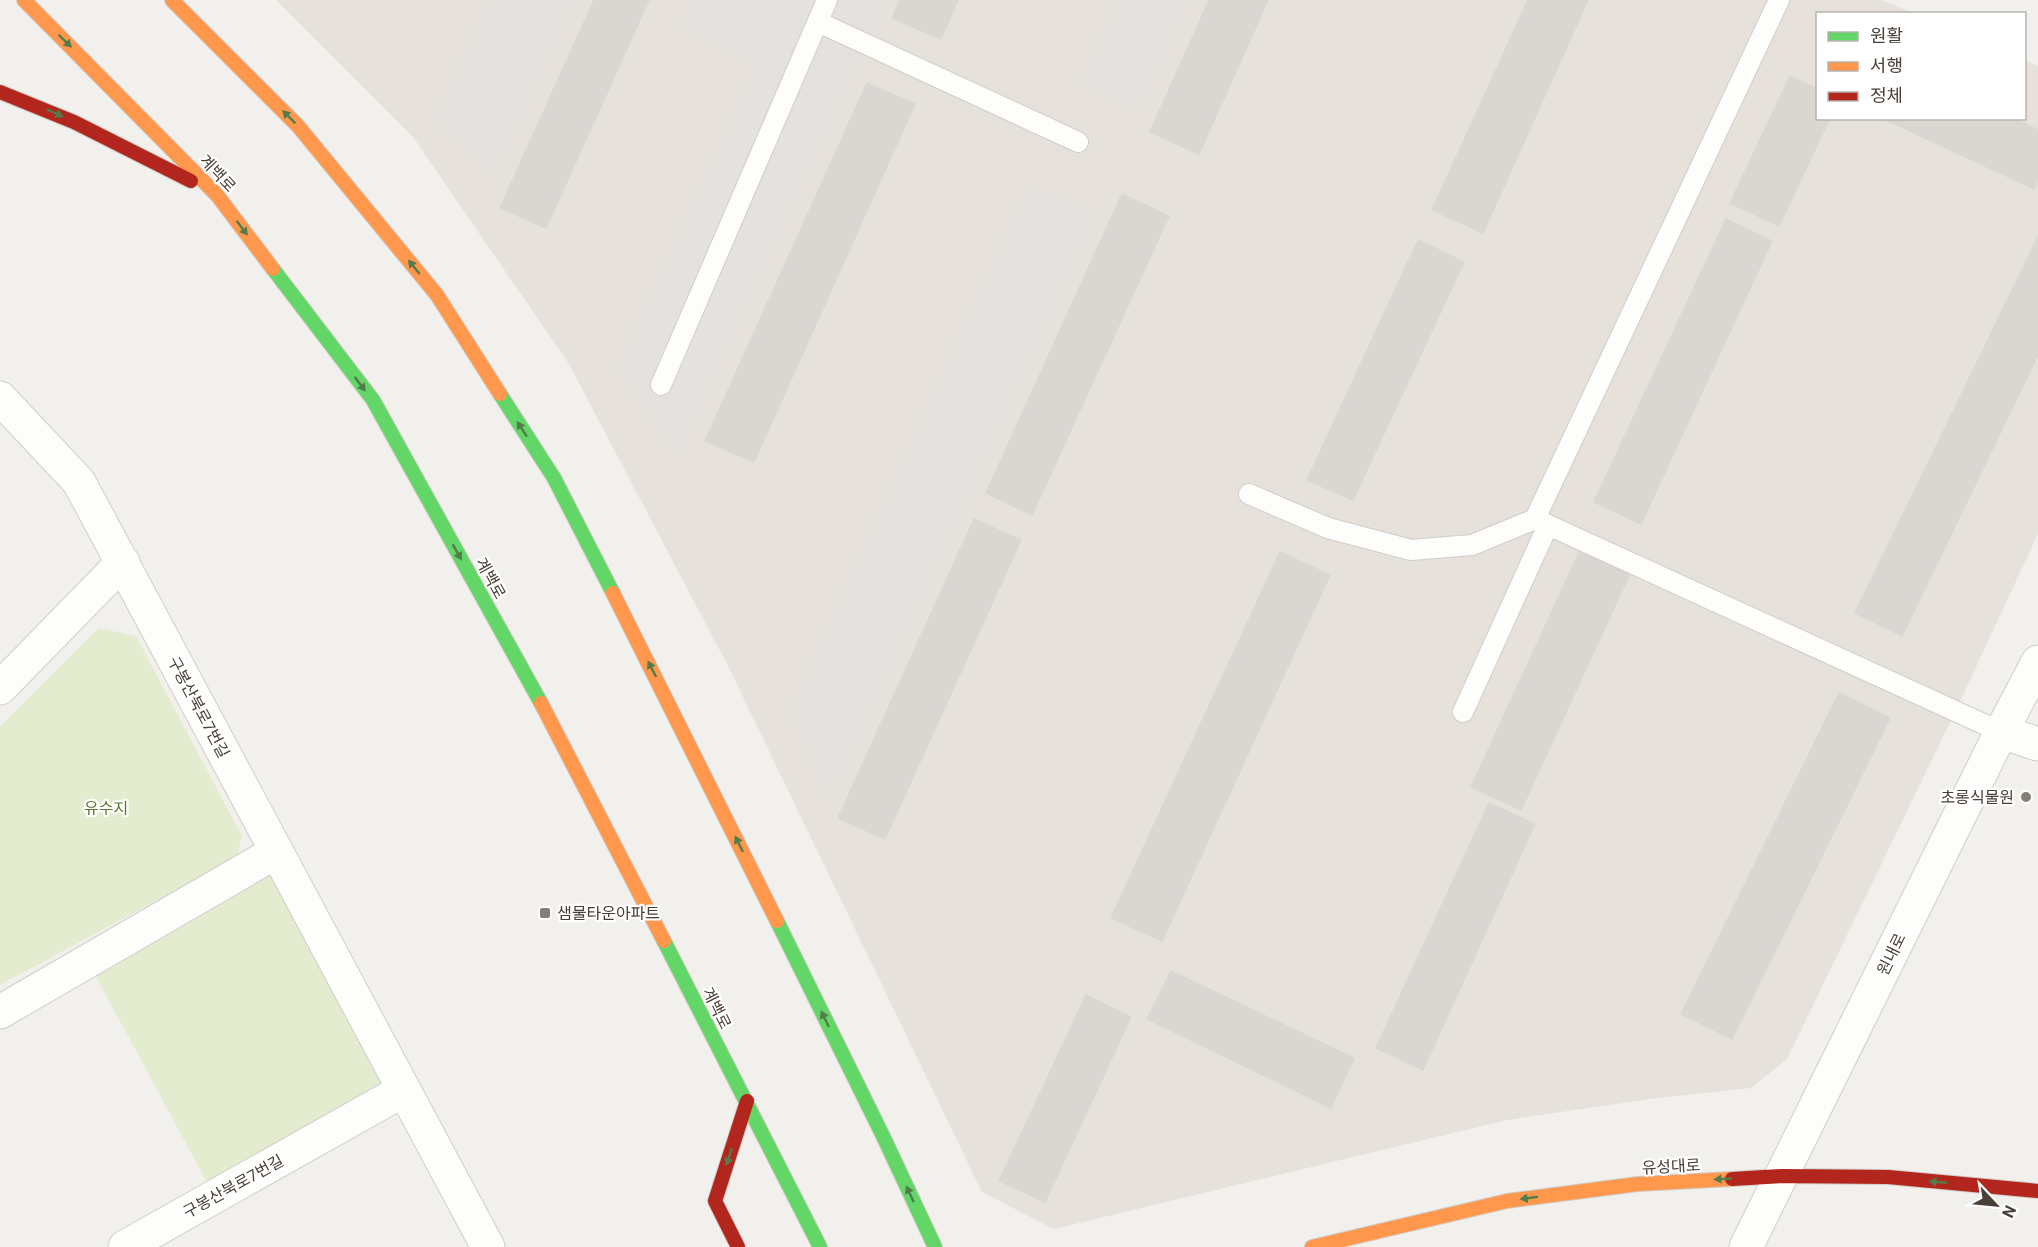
<svg xmlns="http://www.w3.org/2000/svg" width="2038" height="1247" viewBox="0 0 2038 1247" font-family="Roboto,'Noto Sans KR',sans-serif">
<rect width="100%" height="100%" fill="#f2f0ed"/>
<!-- residential -->
<path fill="#e6e1da" d="M276,0h1605l32,13 -95,1v104h206l1,-58 13,6v468l-82,176 -169,349 -36,29 -101,11 -143,21 -453,109 -72,-37 -254,-526 -159,-302 -156,-227z"/>
<!-- green -->
<path fill="#e3ecce" d="M99,628l37,8 106,200 -5,21 -237,128v-258z
M266,869l10,6 111,206 -177,107 -117,-217z"/>
<!-- parking -->
<path fill="#e4e1de" d="M491,0h81l-77,173 -58,-52z
M696,0h189l-209,455 -56,-89 140,-304 -76,-36z
M1121,0h66l-49,109 -56,-25z
M1029,187l64,29 -264,583 -37,-87z"/>
<!-- building -->
<path fill="#dad7d3" stroke="#dad7d3" stroke-width="1.5" d="M594,0h55l-103,228 -46,-20z
M900,0h58l-17,39 -49,-21z
M1209,0h59l-69,154 -49,-22z
M1528,0h60l-105,233 -51,-23z
M1790,76l28,13v29h12l-51,108 -49,-23z
M867,83l48,21 -161,358 -49,-21z
M1882,118h131l25,12v50l-4,9z
M1122,194l47,22 -137,299 -46,-22z
M1726,219l46,22 -131,283 -47,-22z
M2038,237v118l-136,281 -47,-23z
M1418,240l46,22 -111,238 -46,-20z
M974,519l47,21 -136,299 -47,-21z
M1582,546l50,23 -111,241 -50,-23z
M1280,552l50,23 -168,366 -51,-23z
M1839,693l51,25 -158,321 -51,-25z
M1489,803l46,21 -112,246 -47,-22z
M1171,971l183,87 -23,50 -184,-89z
M1086,995l45,22 -86,185 -46,-21z"/>
<g fill="none" stroke-linecap="round" stroke-linejoin="round">
<!-- lane casing -->
<g stroke="#d0cdca" stroke-width="22">
<path id="lane" d="M818,22l260,120
M661,385l166,-385
M1249,494l79,34 83,22 61,-5 63,-26 244,-519
M1535,519l466,213
M1463,712l85,-187"/>
</g>
<!-- street casing -->
<g stroke="#d0cdca" stroke-width="35">
<path id="street" d="M0,398l79,84 409,765
M0,688l123,-126
M2001,732l37,12
M0,1012l276,-160
M125,1247l279,-157
M1746,1247l255,-515 37,-70"/>
</g>
<!-- fast casing -->
<g stroke="#d1ccc4" stroke-width="16">
<path id="fast" d="M273,269l100,131 168,303
M500,394l54,84 59,115
M777,921l106,215 52,111
M664,941l156,306"/>
</g>
<!-- slow casing -->
<g stroke="#d1ccc4" stroke-width="16">
<path id="slow" d="M24,0l193,195 56,74
M172,0l126,126 139,169 63,99
M613,593l164,328
M541,703l123,238
M1312,1247l195,-46 131,-17 94,-5"/>
</g>
<!-- jam casing -->
<g stroke="#d1ccc4" stroke-width="16">
<path id="jam" d="M0,92l74,30 117,59
M1732,1179l50,-3 106,1 150,14
M738,1247l-23,-46 32,-100"/>
</g>
<!-- lane -->
<use href="#lane" stroke="#fdfdfc" stroke-width="20"/>
<!-- street -->
<use href="#street" stroke="#fdfdfc" stroke-width="33"/>
<!-- fast -->
<use href="#fast" stroke="#63d668" stroke-width="14"/>
<!-- slow -->
<use href="#slow" stroke="#ff974d" stroke-width="14"/>
<!-- jam -->
<use href="#jam" stroke="#b3261e" stroke-width="14"/>
</g>
<!-- one-way arrows -->
<defs><path id="oneway-solid" d="M-6-.8H1V-3.2L6.5 0L1 3.2V.8H-6Z" transform="scale(1.5)"/></defs>
<g fill="#537c4b">
<use href="#oneway-solid" transform="translate(65 41) rotate(44)"/>
<use href="#oneway-solid" transform="translate(55 113) rotate(24)"/>
<use href="#oneway-solid" transform="translate(289 117) rotate(-135)"/>
<use href="#oneway-solid" transform="translate(242 228) rotate(53)"/>
<use href="#oneway-solid" transform="translate(414 267) rotate(-129)"/>
<use href="#oneway-solid" transform="translate(360 384) rotate(53)"/>
<use href="#oneway-solid" transform="translate(522 429) rotate(-123)"/>
<use href="#oneway-solid" transform="translate(457 552) rotate(61)"/>
<use href="#oneway-solid" transform="translate(652 669) rotate(-117)"/>
<use href="#oneway-solid" transform="translate(739 844) rotate(-116)"/>
<use href="#oneway-solid" transform="translate(825 1019) rotate(-116)"/>
<use href="#oneway-solid" transform="translate(729 1157) rotate(108)"/>
<use href="#oneway-solid" transform="translate(1723 1179) rotate(177)"/>
<use href="#oneway-solid" transform="translate(1938 1182) rotate(-175)"/>
<use href="#oneway-solid" transform="translate(910 1194) rotate(-115)"/>
<use href="#oneway-solid" transform="translate(1529 1198) rotate(172)"/>
</g>
<!-- markers -->
<g fill="#847e77" stroke="#fff" stroke-width="2">
<circle cx="2026" cy="797" r="6"/>
<rect x="539" y="907" width="12" height="12" rx="3"/>
</g>
<g text-anchor="middle" stroke-width="4.5" stroke-linejoin="round" paint-order="stroke">
<!-- street labels -->
<g font-size="16" fill="#494038" stroke="#fff">
<text transform="translate(218 173) rotate(47)" y="6">계백로</text>
<text transform="translate(491 578) rotate(61)" y="6">계백로</text>
<text transform="translate(199 707) rotate(62)" y="6">구봉산북로7번길</text>
<text transform="translate(1891 954) rotate(-64)" y="6">원내로</text>
<text transform="translate(717 1008) rotate(63)" y="6">계백로</text>
<text transform="translate(1671 1166) rotate(-3)" y="6">유성대로</text>
<text transform="translate(233 1186) rotate(-29)" y="6">구봉산북로7번길</text>
</g>
<!-- poi labels -->
<g font-size="16" fill="#494038" stroke="#fff" text-anchor="end">
<text x="2014" y="803">초롱식물원</text>
<text x="557" y="919" text-anchor="start">샘물타운아파트</text>
</g>
<!-- park labels -->
<g font-size="16" fill="#547b2b" stroke="#fff">
<text x="106" y="814">유수지</text>
</g>
</g>
<!-- legend -->
<rect x="1816" y="12" width="210" height="108" fill="#ffffff" stroke="#b6b3af" stroke-width="1.5"/>
<rect x="1828" y="32" width="30" height="9" fill="#63d668" stroke="#b6b3af" stroke-width="1.5"/>
<text x="1870" y="42" font-size="18" fill="#494038">원활</text>
<rect x="1828" y="62" width="30" height="9" fill="#ff974d" stroke="#b6b3af" stroke-width="1.5"/>
<text x="1870" y="72" font-size="18" fill="#494038">서행</text>
<rect x="1828" y="92" width="30" height="9" fill="#b3261e" stroke="#b6b3af" stroke-width="1.5"/>
<text x="1870" y="102" font-size="18" fill="#494038">정체</text>
<!-- north arrow -->
<g transform="translate(1996 1205) rotate(116)" stroke="#ffffff" stroke-width="4.5" paint-order="stroke">
<path d="M0-4.5L10 22L0 15L-10 22Z" fill="#494038"/>
<text y="-9" font-size="16" font-weight="bold" text-anchor="middle" fill="#494038">N</text>
</g>
</svg>
